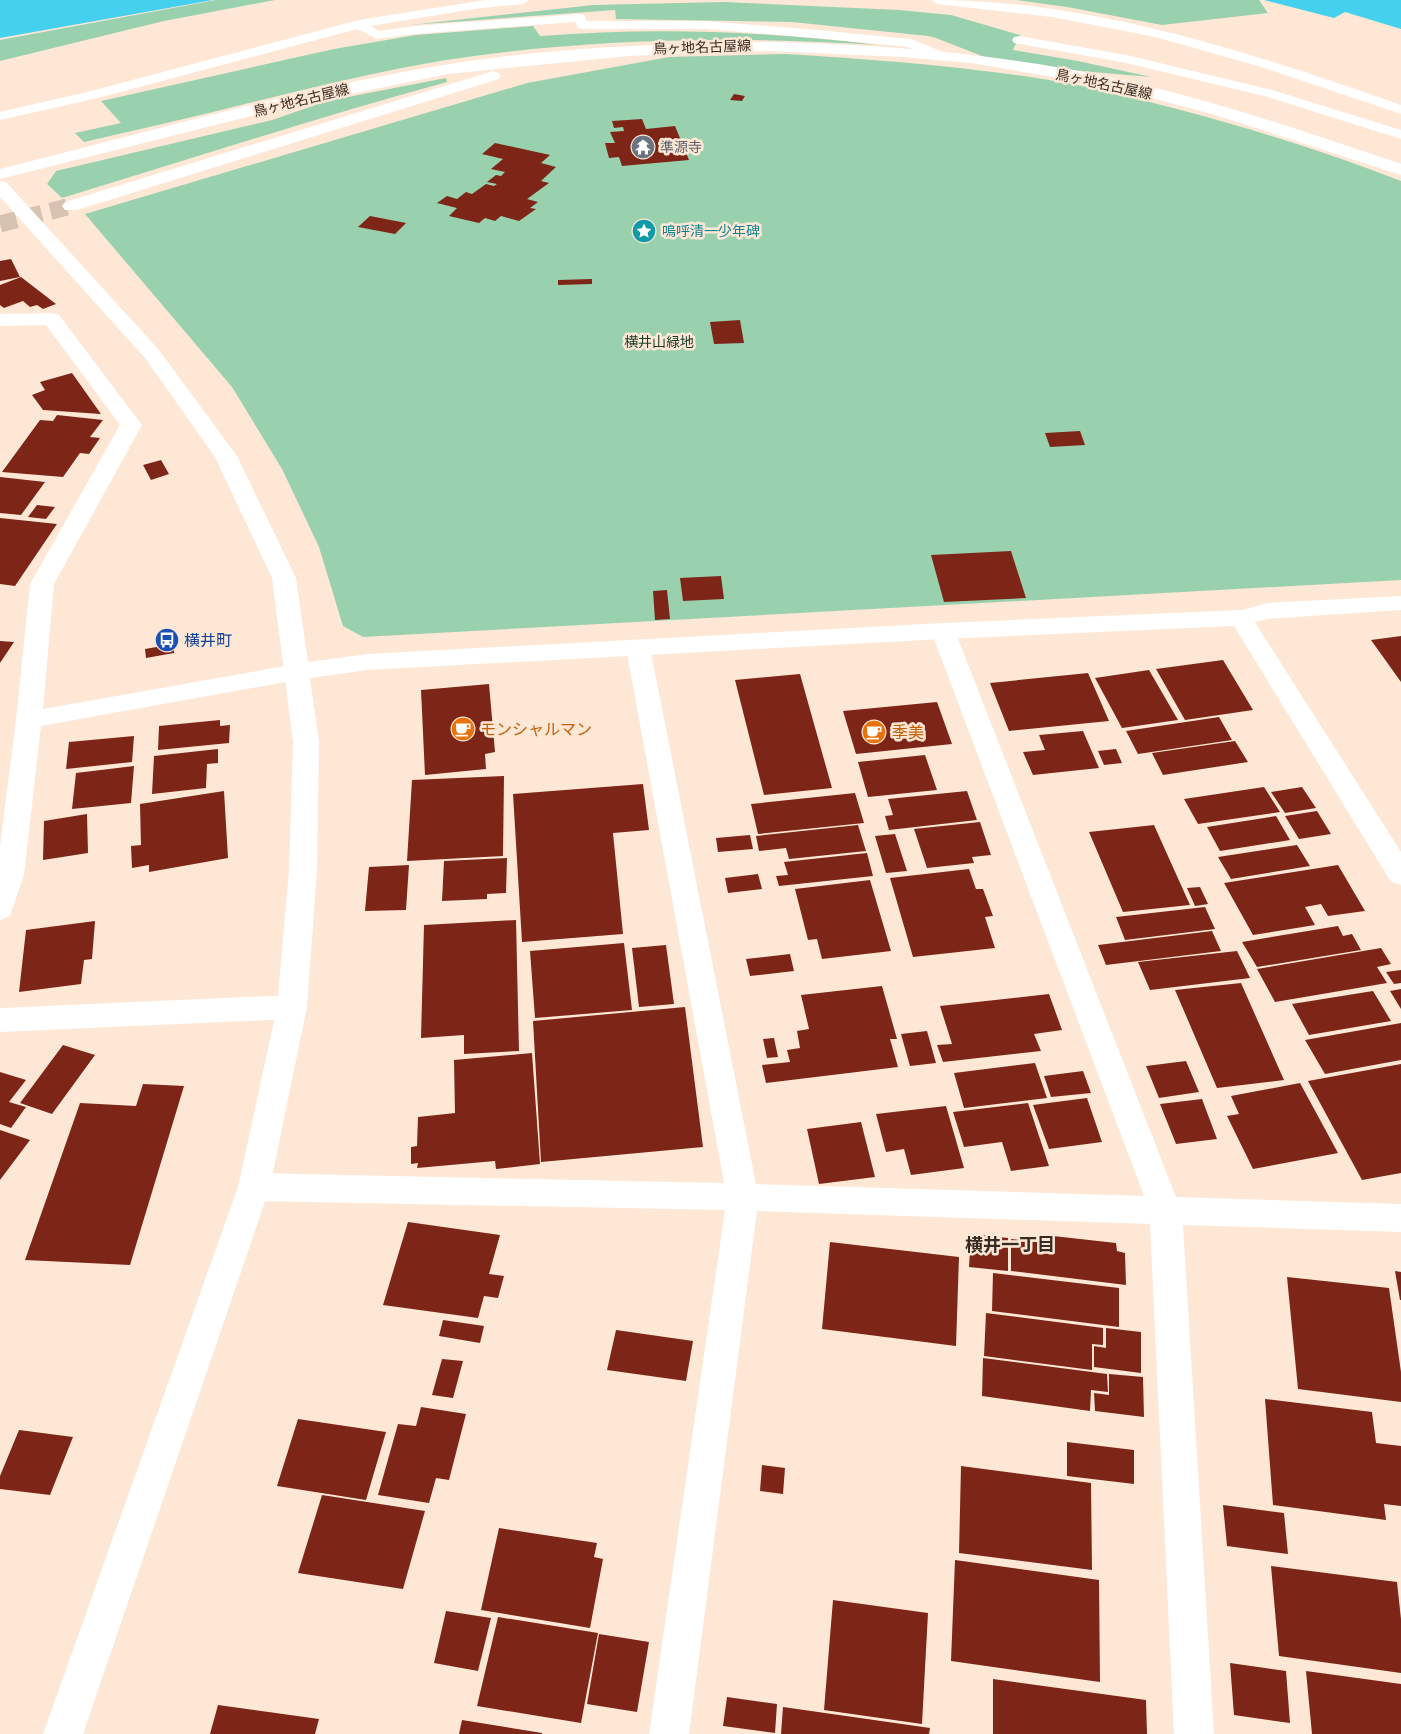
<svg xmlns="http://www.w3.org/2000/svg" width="1401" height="1734" viewBox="0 0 1401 1734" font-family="Cabin,'Noto Sans JP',sans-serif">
<rect width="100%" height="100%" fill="#fee7d5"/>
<!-- green -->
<path fill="#99d1af" d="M216,0h59l-111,21 -164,40v-21z
M1016,0h243l9,13 -106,12 -95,-18z
M723,2l176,8 52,5 69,20 -7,15 65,11 73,16 -70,-6 -94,-13 -51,-20 -8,-2 -136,-14 -176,-3 -1,-9 -205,15 183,-20z
M533,26l7,10c114,-9 223,-5 337,9 -144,-9 -288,-7 -431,15 -66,11 -131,27 -197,43 -55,14 -110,26 -165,39l-9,-9 46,-10 -20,-22 233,-52 82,-14z
M785,54c82,5 163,11 245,23 51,7 101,20 151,33 75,20 148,43 220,71v399l-1038,57 -20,-11 -24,-79 -37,-78 -50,-82 -147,-173 442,-131 142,-26z
M446,78l1,4c-129,35 -256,77 -385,116l-15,-14 9,-13 216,-51 55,-19z"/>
<!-- water -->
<path fill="#45d1ee" d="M0,0h213l-213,38z
M1264,0h137v29l-56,-17 -11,6z"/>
<!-- building -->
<path fill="#7d2618" d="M734,94l11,2 -3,5 -12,-1z
M642,119l4,10 29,-3 14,34 -67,6 -3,-9 -10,1 -4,-15h10l-5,-11 14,-1 -1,-4 -9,1 -2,-7z
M495,143l55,12 -9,8 15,4 -15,14 8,2 -22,16 11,3 -8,6 6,1 -17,12 -18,-5 -6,5 -10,-3 -6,5 -30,-7 8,-8 -20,-5 10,-7 10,3 9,-7 6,2 14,-10 8,2 3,-2 -10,-2 9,-7 5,1 4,-4 -14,-3 12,-10 -21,-5z
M370,216l36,7 -11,11 -37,-7z
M11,259l9,18 -20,4v-20z
M21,277l35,27 -13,5 -6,-4 -7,2 -7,-6 -19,7 -4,-3v-20z
M592,279v5l-34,1v-5z
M740,320l4,23 -30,1 -4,-22z
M72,373l29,41 -58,-4 -11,-15 13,-5 -5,-8z
M57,415l46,5 -13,17 10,1 -11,16 -9,-1 -17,24 -61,-5 38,-52 13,1z
M1080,431l5,14 -35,2 -5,-14z
M161,460l8,14 -18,6 -8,-15z
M0,477l45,5 -24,33 -21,-2z
M37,505l18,2 -9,12 -18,-2z
M0,518l57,6 -42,62 -15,-2z
M1011,551l15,47 -82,4 -13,-47z
M721,576l3,23 -41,2 -3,-23z
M667,590l3,29 -15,1 -2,-29z
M1401,636v46l-30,-42z
M0,641l14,1 -14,21z
M174,644v9l-28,5 -1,-9z
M1223,660l30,50 -68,10 -29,-51z
M1149,670l29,50 -56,8 -27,-50z
M1088,673l21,48 -100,10 -19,-48z
M800,674l32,114 -68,7 -29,-115z
M489,684l6,68 -10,2 1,15 -61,6 -4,-85z
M937,702l15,42 -96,10 -13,-43z
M1219,717l13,23 -94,14 -12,-23z
M220,720v6l10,-1 -1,18 -71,7 1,-24z
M1083,731l16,37 -66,7 -10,-23 22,-2 -6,-15z
M134,736l-2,26 -66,7 3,-27z
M1235,741l13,21 -85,13 -11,-22z
M218,749v14l-11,1 -1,24 -54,6 2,-38z
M1116,749l6,14 -18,2 -6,-14z
M925,755l12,35 -69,7 -10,-35z
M134,766l-3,37 -59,6 4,-36z
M504,776l-1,80 -96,5 5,-81z
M643,784l6,46 -36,3 10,101 -101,8 -9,-148z
M1264,787l16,25 -82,12 -14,-25z
M1302,787l14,21 -31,5 -14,-21z
M224,791l4,67 -79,14v-7l-17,3 -1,-22 10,-1 -1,-41z
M967,791l10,29 -88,10 -4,-14 8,-1 -5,-16z
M855,793l9,30 -106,11 -7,-30z
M1317,811l14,23 -32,5 -14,-23z
M87,814l1,39 -45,7 1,-39z
M1276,816l14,24 -70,11 -13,-24z
M980,822l11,33 -19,2 2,6 -47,5 -13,-39z
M858,825l8,26 -77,8 -3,-11 -27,3 -3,-15z
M1154,825l36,80 -67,7 -34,-80z
M895,834l12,37 -21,2 -11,-37z
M750,835l3,14 -35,3 -2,-14z
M1297,845l13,21 -79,13 -13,-22z
M867,853l6,23 -94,10 -3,-10 12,-1 -4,-13z
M507,858l-1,35 -19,1v5l-45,2 2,-40z
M409,865l-3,45 -41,1 4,-44z
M1338,865l27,46 -37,5 -7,-12 -16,3 10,18 -62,10 -29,-52z
M969,869l7,20h7l10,27 -8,1 10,31 -82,9 -23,-79z
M758,874l4,15 -34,4 -3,-15z
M870,880l21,71 -69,8 -5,-20 -9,1 -13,-51z
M1200,887l8,17 -13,2 -8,-18z
M1205,907l10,22 -90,11 -9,-23z
M516,920l3,131 -55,3v-19l-43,3 3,-113z
M95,921l-3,38 -8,1 -3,24 -62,8 7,-62z
M1338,926l5,10 9,-2 9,16 -104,17 -15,-25z
M1212,931l9,20 -115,14 -8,-20z
M624,943l8,67 -97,8 -5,-67z
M666,945l8,59 -35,3 -7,-59z
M1381,948l10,16 -14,3 10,16 -112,19 -18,-33z
M1237,951l13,27 -100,12 -12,-28z
M790,954l4,17 -44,5 -4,-17z
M1401,970v13l-7,1 -8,-12z
M1241,983l43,97 -67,8 -42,-98z
M882,986l15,53h-7l8,28 -132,16 -4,-18 28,-3 -3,-12 13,-2 -3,-17 12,-2 -8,-34z
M1401,989v20l-11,-18z
M1373,991l18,30 -82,14 -17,-31z
M1049,994l13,36 -28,4 7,17 -98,11 -6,-17 15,-1 -12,-38z
M685,1007l18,140 -162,15 -8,-141z
M1401,1023v37l-76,14 -20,-34z
M927,1031l9,32 -26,3 -9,-32z
M774,1038l4,19 -11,1 -4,-19z
M63,1045l32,10 -43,59 -32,-11z
M532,1053l8,111 -44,5 -1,-8 -78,7 1,-5 -7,1v-17l6,-1 1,-29 37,-4 -1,-53z
M1186,1061l13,31 -40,6 -13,-32z
M1035,1063l12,35 -83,10 -10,-35z
M1401,1064v109l-39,7 -54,-99z
M1083,1071l8,22 -40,4 -7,-21z
M0,1072l26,8 -17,22 17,5 -15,21 -11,-4z
M1300,1083l38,70 -85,16 -26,-53 12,-2 -8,-18z
M143,1084l41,2 -54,179 -105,-5 55,-157 56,3z
M1087,1098l15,44 -53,7 -16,-44z
M1202,1099l15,40 -41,5 -16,-40z
M1028,1103l21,63 -38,5 -9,-29 -38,5 -11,-35z
M946,1106l18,62 -53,7 -7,-26 -18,3 -10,-38z
M861,1122l14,55 -56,7 -12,-55z
M0,1130l30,10 -30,40z
M408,1222l92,13 -11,39 15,2 -6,22 -14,-2 -6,22 -95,-13z
M971,1234l37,4v33l-39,-4z
M1044,1235l72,8 1,8 8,2 1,32 -115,-14v-32l33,4z
M830,1242l129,15 -3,89 -134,-17z
M1395,1271l6,1v28h-1z
M993,1273l126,15v39l-127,-16z
M1287,1277l102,11 12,84v30l-103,-13z
M986,1313l117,15v17l-11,-1v26l-108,-14z
M443,1320l41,6 -4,17 -41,-7z
M1106,1328l35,4v41l-47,-6v-21l12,2z
M616,1330l77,11 -7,40 -79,-11z
M983,1358l124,16 1,18 -17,-2 -1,21 -108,-15z
M442,1359l21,2 -10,37 -21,-3z
M1109,1374l34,3 1,40 -49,-6 -1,-18 15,2z
M1265,1399l107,13 4,31 25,3v60l-17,-2 2,16 -113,-15z
M421,1407l45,7 -17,66 -13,-2 -7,25 -51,-8 20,-71 18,2z
M298,1419l88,13 -20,68 -89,-14z
M19,1430l54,7 -23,58 -50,-6v-13z
M1067,1442l67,8v34l-67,-8z
M762,1465l23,3 -2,26 -23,-3z
M961,1466l130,17 1,87 -133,-17z
M322,1495l103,16 -22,78 -105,-16z
M1223,1505l61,8 4,41 -61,-8z
M499,1528l98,15 -3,14 9,2 -13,69 -109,-18z
M955,1560l144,20 1,102 -149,-21z
M1271,1566l126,16 4,37v54l-122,-17z
M833,1600l95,13 -6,111 -98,-14z
M446,1611l45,7 -13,53 -44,-8z
M498,1617l100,16 -17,90 -104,-17z
M599,1634l50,8 -12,70 -50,-8z
M1230,1663l56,8 4,52 -56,-8z
M1306,1671l95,13v50h-89z
M993,1679l153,21 1,34h-154z
M727,1697l50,7 -2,29 -52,-7z
M218,1705l101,14 -4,15h-105z
M783,1707l147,21 -1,6h-148z
M462,1720l80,13v1h-83z"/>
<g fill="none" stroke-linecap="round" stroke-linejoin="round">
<!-- secondary-tunnel -->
<path stroke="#d6c2b1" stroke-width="17" stroke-dasharray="17 9" stroke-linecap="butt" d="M0,224l71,-18"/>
<!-- lane -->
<path fill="#fff" fill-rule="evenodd" d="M485,0h44l-6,4 -49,5 -103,17 8,5 35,-5 165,-12 5,1 3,6h119l111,9 94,9 37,15 2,3 -7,4 -35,-14 -91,-9 -111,-9h-123l-5,-1 -3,-6 -161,12 -37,5 -20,-10 -259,69 -98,22v-8l91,-21 268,-71z
M931,0c162,0 318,52 470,105v9l-143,-48 -103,-29 -103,-20 -115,-13z
M1019,36l107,19 146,35 129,40v9l-133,-42 -142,-34 -112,-20 -2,-3 2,-3z"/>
<!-- street -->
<path fill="#fff" fill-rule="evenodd" d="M52,313l7,2 83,110 -88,159 -11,125 254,-45 9,2 3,6 -3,6 -9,2 -256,46 -17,149 -14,41 -10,4v-74l16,-126 14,-136 90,-159 -74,-100 -46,1v-12z
M1401,596v14l-134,9 -26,7 -8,-3 -4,-5 4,-5 34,-10z
M943,623l9,3 3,5 221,566 225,7v28l-218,-7 31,509h-40l-24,-510 -393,-13 -68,523h-40l76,-524 -471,-9 -11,-4 -5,-10 5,-10 11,-4 470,10 -98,-535 3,-6 9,-2 9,2 3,6 106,536 388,12 -213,-565 3,-5z
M292,995l10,4 5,8 -5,8 -10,4 -292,13v-24z"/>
<!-- secondary -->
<path fill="#fff" fill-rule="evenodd" d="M766,42c114,2 226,11 338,34 101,21 199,55 297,88v11l-189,-61 -107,-28 -134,-23 -68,-6 -137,-6 -137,5 -181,18 -169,35 -279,70v-10c149,-37 298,-81 450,-105 104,-17 211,-20 316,-22z
M493,71l6,2 2,3 -2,3 -422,131h-12l-3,-4 3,-4z
M0,181l6,1 153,168 78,106 59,122 12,84 60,-8 575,-31 298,-13 8,3 152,239v33l-10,-3 -157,-256 -291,13 -575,31 -58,8 9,64 -2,128 -10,137 -37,180 -187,547h-40l195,-547 39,-180 12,-137 4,-128 -21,-164 -57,-121 -70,-99 -145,-161z"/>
</g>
<!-- icons -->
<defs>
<g id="temple-disc" transform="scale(1.25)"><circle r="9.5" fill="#6b7280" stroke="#fee7d5"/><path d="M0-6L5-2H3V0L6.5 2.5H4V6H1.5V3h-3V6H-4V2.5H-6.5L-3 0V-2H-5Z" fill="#fff"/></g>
<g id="sight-disc" transform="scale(1.25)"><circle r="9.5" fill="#0f9aa8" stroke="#fee7d5"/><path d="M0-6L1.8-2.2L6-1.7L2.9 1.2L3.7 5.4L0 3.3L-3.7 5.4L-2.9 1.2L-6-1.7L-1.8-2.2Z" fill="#fff"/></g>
<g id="bus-disc" transform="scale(1.25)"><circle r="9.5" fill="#1a4fb4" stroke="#fee7d5"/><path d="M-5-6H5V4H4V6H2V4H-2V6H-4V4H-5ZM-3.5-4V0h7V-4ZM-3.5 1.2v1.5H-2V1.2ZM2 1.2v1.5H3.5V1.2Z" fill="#fff"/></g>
<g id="cafe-disc" transform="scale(1.25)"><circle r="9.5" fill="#e8710a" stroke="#fee7d5"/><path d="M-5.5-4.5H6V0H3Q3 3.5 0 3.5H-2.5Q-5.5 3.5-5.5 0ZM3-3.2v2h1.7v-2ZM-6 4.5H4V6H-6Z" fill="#fff"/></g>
</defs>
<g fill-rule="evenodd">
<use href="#temple-disc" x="643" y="147"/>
<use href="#sight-disc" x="644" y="231"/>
<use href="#bus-disc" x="167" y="640"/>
<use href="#cafe-disc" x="463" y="729"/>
<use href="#cafe-disc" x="874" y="732"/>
</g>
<g text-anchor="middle" stroke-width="5" stroke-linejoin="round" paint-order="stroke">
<!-- far-street labels -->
<g font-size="14" fill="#372c23" stroke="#fee7d5">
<text transform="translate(702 47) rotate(-2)" y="5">鳥ヶ地名古屋線</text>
<text transform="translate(1104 84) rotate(12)" y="5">鳥ヶ地名古屋線</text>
<text transform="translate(301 100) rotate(-14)" y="5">鳥ヶ地名古屋線</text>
</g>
<!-- far-worship labels -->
<g font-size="14" fill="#5b616d" stroke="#fee7d5" text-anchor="start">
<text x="660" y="152">準源寺</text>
</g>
<!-- far-culture labels -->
<g font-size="14" fill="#0d838f" stroke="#fee7d5" text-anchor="start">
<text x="662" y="236">嗚呼清一少年碑</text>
</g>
<!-- far-park labels -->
<g font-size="14" fill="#143e28" stroke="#fee7d5">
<text x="659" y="347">横井山緑地</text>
</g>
<!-- transit labels -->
<g font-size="16" fill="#164399" stroke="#fee7d5" text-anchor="start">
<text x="184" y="646">横井町</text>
</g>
<!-- food labels -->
<g font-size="16" fill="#c56008" stroke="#fee7d5" text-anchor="start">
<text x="480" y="735">モンシャルマン</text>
<text x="892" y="738">季美</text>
</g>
<!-- neighbourhood labels -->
<g font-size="18" font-weight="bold" fill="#372c23" stroke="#fee7d5">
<text x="1010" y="1251">横井一丁目</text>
</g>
</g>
</svg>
